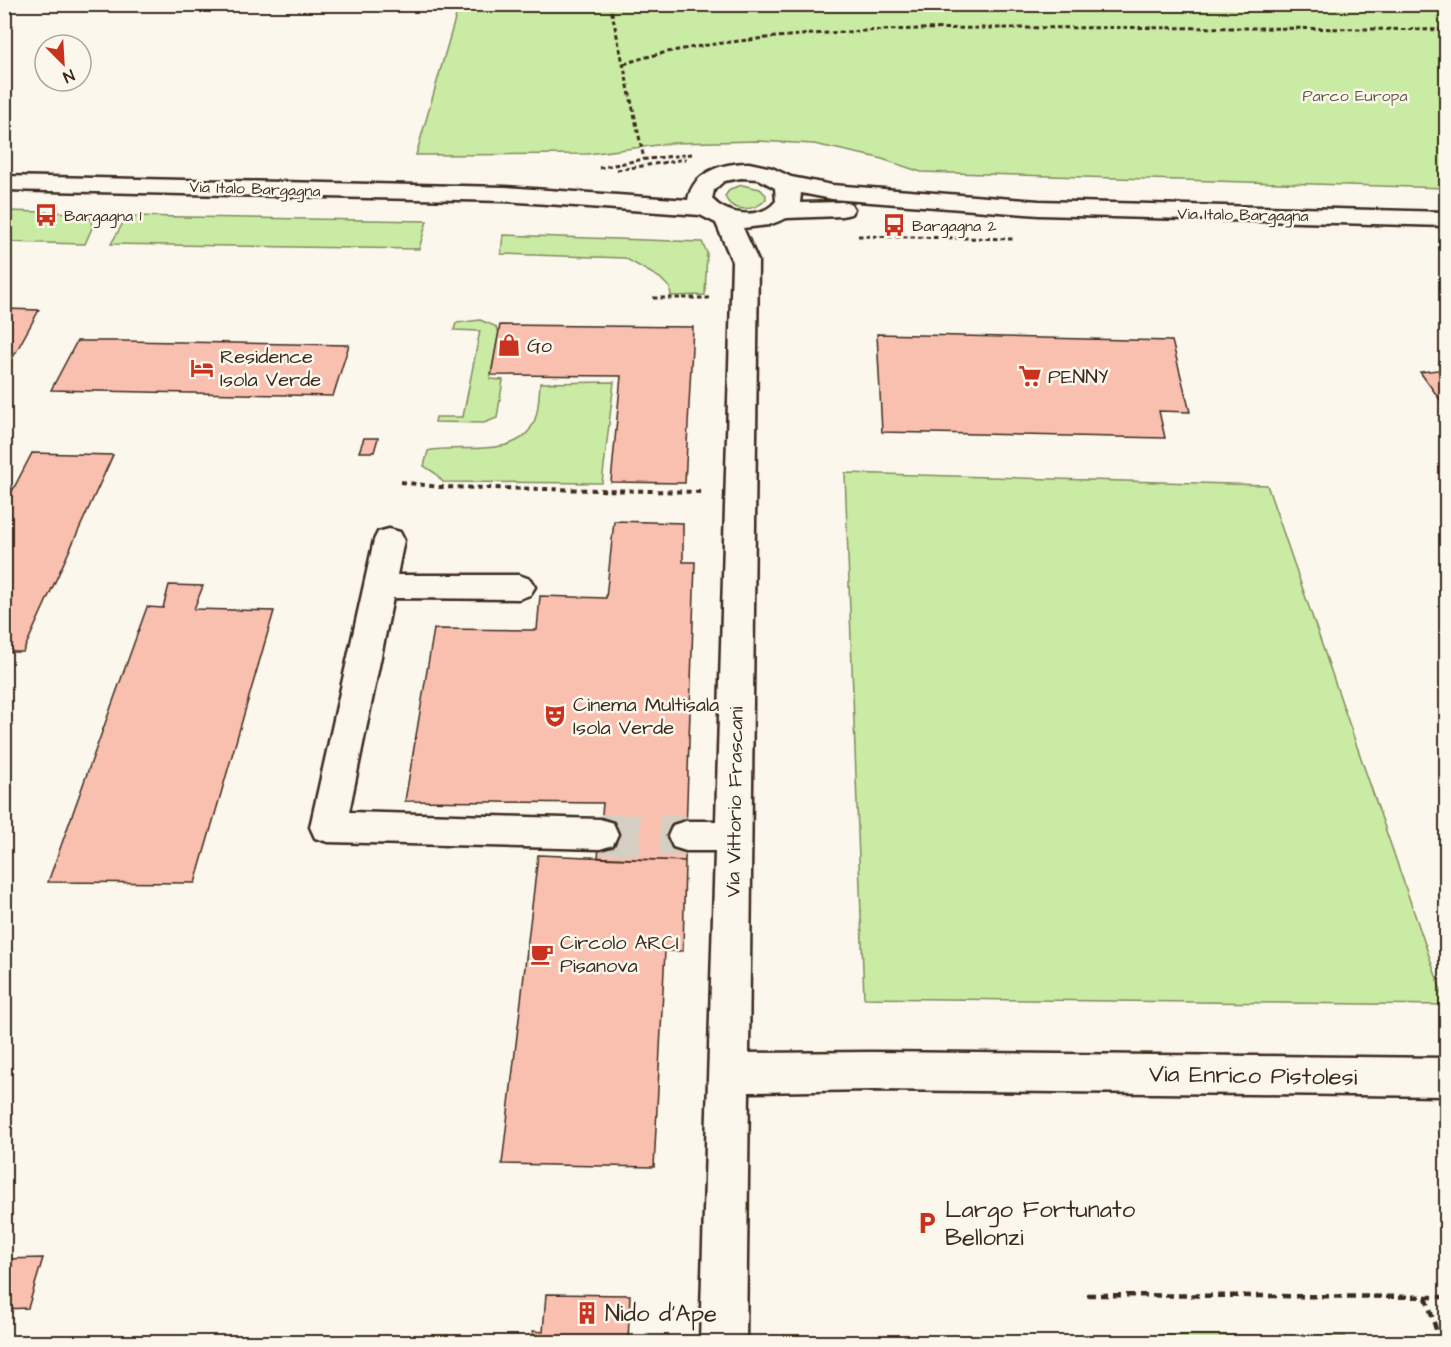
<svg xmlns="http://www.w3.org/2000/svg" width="1451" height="1347" viewBox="0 0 1451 1347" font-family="'Architects Daughter',sans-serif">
<rect width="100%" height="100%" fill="#fbf7ec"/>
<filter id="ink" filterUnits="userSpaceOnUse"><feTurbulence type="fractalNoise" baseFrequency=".0167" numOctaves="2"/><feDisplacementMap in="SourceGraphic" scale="12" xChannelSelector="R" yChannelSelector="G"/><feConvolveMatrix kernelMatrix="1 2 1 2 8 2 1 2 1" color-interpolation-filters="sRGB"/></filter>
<g filter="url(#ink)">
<!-- green -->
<path fill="#c9eba3" stroke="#828a60" stroke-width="1.5" d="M459,5h987v183l-525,-16 -42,-14 -65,-14 -56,-3 -85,2 -85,11 -172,1z
M742,185l18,4 6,6v4c-10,13 -35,14 -41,-3l5,-7z
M5,211l75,2 11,6 1,9 -7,16 -80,-2z
M127,216l300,5 -8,28 -308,-5z
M503,235l199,7 5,11 -2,42 -34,1 -1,-8 -10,-10 -35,-20 -124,-4z
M480,320l15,6 4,6 -9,47 13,1 -6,38 -13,5 -49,-1 1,-5h27l17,-86 -26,-1 2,-7z
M614,382l-12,101 -159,-1 -8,-9 -11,-7 4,-15c33,-8 96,11 108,-35 3,-10 3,-22 4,-33z
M845,473l422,12 179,520 -582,-7z
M1121,1335l224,1 2,6h-225z"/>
<!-- building -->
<path fill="#f9c0af" stroke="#3b2a1e" stroke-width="1.5" d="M4,309l35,1 -28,51h-7z
M500,325l193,2 -8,156 -74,-1 10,-106 -130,-1z
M877,334l295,7 18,71 -31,-1 6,27 -283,-6z
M77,341h46l226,4 -16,51 -282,-6z
M1446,369v39l-26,-36z
M364,438h14l-4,14h-15z
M32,453l81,2 -90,197h-19v-145z
M614,521l69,2v39h12l-10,299 -87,-3 5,-55 -198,-2 29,-172 103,1 3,-34 66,2z
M169,585l34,1 -9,23 80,2 -79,272 -147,-1 99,-275 16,1z
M538,855l147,6 -2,90h-18l-11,216 -152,-3z
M43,1258l-15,50 -24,1v-50z
M546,1294l84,1 -2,47h-96l1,-11 10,1z"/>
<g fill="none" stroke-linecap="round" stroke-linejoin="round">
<!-- minor-tunnel -->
<path stroke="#d5cec3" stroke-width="40" stroke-dasharray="40 20" stroke-linecap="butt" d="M600,834l86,2"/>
<!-- minor casing -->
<g stroke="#3b2a1e" stroke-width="5">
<path id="minor" d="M749,163l23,5 19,9 41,8 207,16 407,11v14l-407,-11 -207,-16 -31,-6 -1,10 42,-1 9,2 3,5 -3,5 -9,2 -55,2 -18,7 -26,3 15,33 -9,792 123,-1 574,6v38l-574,-6 -123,2 -3,250h-46l15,-491h-29l-13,-4 -5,-11 5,-11 13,-4h30l16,-560 -16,-38 -16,-8 -195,-14 -501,-11v-14l501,11 183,13c5,-29 35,-37 61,-37zM741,178l18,1 16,9 1,13c-15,19 -49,15 -64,-2l2,-9 10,-9z
M389,529l11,3 4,8 -7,35h122l11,4 5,8 -5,8 -11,4 -126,-1 -44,214 251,7 13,4 5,11 -5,11 -13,4 -272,-7 -13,-4 -5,-11 64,-287 4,-8z"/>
</g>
<!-- path-far2 -->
<path stroke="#3b2a1e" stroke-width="3" stroke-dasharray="4.5 3" stroke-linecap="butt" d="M610,4l34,155
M1442,4l4,6
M624,64c43,-15 89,-20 133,-25 85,-9 169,-11 254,-11 145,-1 290,0 435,2
M599,168l40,-8 53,-6
M617,170l69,-11
M858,236l155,3
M653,298h56"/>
<!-- path-far1 -->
<path stroke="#3b2a1e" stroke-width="4" stroke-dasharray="5 4.5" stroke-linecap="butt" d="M401,482l38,5 264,5"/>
<!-- path -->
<path stroke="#3b2a1e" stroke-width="4.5" stroke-dasharray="8 5" stroke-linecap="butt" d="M1087,1295l359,2
M1426,1297l14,45"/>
<!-- minor -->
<use href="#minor" fill="#fbf7ec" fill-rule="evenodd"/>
</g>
</g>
<!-- icons -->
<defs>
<g id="bus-bare" transform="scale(1.8)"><path d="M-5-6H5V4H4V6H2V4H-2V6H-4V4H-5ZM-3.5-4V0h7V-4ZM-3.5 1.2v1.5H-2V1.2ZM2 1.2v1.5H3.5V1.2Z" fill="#c8321e" stroke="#fbf7ec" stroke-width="2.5" paint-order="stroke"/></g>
<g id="shop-bare" transform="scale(1.8)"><path d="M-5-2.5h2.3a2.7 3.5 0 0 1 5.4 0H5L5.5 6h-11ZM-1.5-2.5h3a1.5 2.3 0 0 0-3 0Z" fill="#c8321e" stroke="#fbf7ec" stroke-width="2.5" paint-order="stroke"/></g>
<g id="hotel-bare" transform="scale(1.8)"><path d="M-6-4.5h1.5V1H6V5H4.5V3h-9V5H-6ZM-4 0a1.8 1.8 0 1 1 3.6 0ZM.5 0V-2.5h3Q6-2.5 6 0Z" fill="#c8321e" stroke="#fbf7ec" stroke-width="2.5" paint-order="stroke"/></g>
<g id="supermarket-bare" transform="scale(1.8)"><path d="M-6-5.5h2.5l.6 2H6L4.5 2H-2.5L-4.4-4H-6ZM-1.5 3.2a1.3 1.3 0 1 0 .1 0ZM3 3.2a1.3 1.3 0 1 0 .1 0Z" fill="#c8321e" stroke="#fbf7ec" stroke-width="2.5" paint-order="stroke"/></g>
<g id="theatre-bare" transform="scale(1.8)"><path d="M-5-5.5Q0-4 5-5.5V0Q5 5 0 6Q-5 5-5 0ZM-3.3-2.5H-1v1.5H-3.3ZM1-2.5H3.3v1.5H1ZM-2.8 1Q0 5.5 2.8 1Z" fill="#c8321e" stroke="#fbf7ec" stroke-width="2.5" paint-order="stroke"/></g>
<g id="cafe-bare" transform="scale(1.8)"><path d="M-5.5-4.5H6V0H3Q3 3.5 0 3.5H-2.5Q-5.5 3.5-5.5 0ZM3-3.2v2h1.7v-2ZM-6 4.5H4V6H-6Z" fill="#c8321e" stroke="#fbf7ec" stroke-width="2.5" paint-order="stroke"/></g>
<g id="parking-bare" transform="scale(1.8)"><path d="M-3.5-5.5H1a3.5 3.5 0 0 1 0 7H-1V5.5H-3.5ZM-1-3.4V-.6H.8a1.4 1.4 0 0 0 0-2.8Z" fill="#c8321e" stroke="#fbf7ec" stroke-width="2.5" paint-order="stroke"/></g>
<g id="building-bare" transform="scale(1.8)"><path d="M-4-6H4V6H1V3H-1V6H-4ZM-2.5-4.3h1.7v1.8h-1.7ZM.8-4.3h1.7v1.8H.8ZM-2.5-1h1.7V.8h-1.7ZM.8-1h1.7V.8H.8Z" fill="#c8321e" stroke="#fbf7ec" stroke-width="2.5" paint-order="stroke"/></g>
</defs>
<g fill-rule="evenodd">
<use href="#bus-bare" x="46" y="215"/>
<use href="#bus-bare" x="894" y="225"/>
<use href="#shop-bare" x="509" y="345"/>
<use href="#hotel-bare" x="202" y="368"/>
<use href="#supermarket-bare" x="1030" y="376"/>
<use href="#theatre-bare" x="555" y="716"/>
<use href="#cafe-bare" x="542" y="954"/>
<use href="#parking-bare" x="927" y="1223"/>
<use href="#building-bare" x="587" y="1313"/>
</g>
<g text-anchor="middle" stroke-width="5" stroke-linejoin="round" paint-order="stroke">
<!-- far-park labels -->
<g font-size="16" fill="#5e5a3f" stroke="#fbf7ec">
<text x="1355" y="101">Parco Europa</text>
</g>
<!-- far-street labels -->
<g font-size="16" fill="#3b2a1e" stroke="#fbf7ec">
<text transform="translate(255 188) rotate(2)" y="6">Via Italo Bargagna</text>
<text transform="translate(1243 214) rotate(1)" y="6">Via Italo Bargagna</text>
</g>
<!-- far-poi labels -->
<g font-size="16" fill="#3b2a1e" stroke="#fbf7ec" text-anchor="start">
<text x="64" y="221">Bargagna 1</text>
<text x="912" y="231">Bargagna 2</text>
</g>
<!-- poi labels -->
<g font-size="20" fill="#3b2a1e" stroke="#fbf7ec" text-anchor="start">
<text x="527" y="352">Go</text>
<text x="220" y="363">Residence<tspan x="220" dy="23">Isola Verde</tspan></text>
<text x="1048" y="383">PENNY</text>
<text x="573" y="711">Cinema Multisala<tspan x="573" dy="23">Isola Verde</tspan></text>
<text x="560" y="949">Circolo ARCI<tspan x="560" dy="23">Pisanova</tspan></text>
</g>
<!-- street labels -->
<g font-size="20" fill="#3b2a1e" stroke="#fbf7ec">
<text transform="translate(734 802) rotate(-89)" y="7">Via Vittorio Frascani</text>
</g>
<!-- near-street labels -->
<g font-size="24" fill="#3b2a1e" stroke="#fbf7ec">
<text transform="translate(1253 1075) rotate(1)" y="8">Via Enrico Pistolesi</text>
</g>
<!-- near-poi labels -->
<g font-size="24" fill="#3b2a1e" stroke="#fbf7ec" text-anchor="start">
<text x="945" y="1217">Largo Fortunato<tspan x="945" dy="28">Bellonzi</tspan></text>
<text x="605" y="1321">Nido d'Ape</text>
</g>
</g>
<!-- margin -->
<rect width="1451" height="1347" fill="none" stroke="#fbf7ec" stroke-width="24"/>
<rect x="12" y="12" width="1427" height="1323" fill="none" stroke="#3b2a1e" stroke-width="2" filter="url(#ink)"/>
<!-- north arrow -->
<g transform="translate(63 63) rotate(156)"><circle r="28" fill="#fbf7ec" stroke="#aea59a" stroke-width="1.5"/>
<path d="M0-4.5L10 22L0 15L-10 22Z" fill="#c8321e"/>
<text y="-9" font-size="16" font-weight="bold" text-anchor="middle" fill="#3b2a1e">N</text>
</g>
</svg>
